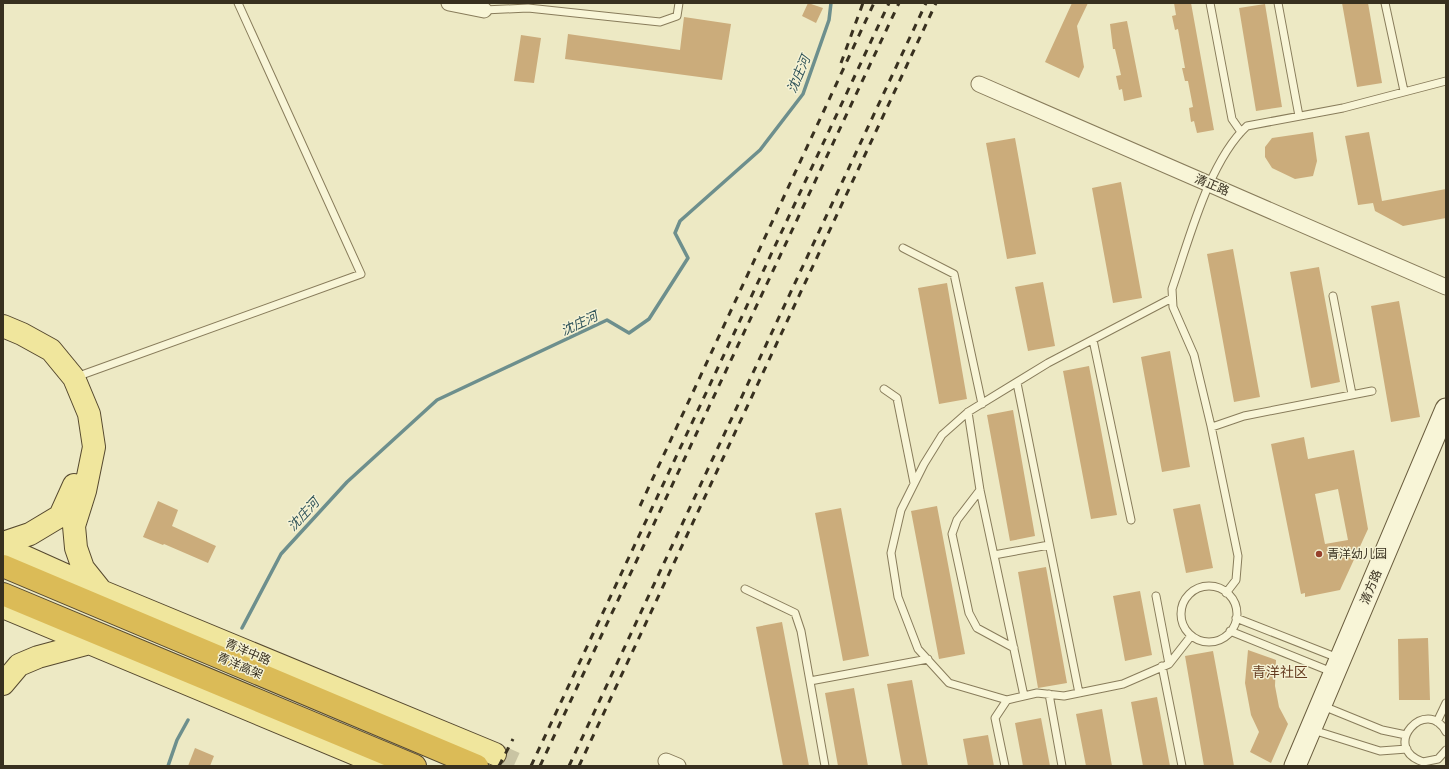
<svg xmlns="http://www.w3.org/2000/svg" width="1449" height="769" viewBox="0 0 1449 769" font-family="'Source Serif 4','Noto Sans SC',serif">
<rect width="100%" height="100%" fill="#ede9c4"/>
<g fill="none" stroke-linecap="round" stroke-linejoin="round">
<!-- stream -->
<path stroke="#6d8f8d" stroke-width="3.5" d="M242,628l39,-74 66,-72 90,-82 170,-80 22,13 20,-14 39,-61 -13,-25 5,-12 80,-71 43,-56 26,-74 2,-17
M168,766l9,-26 11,-20"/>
</g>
<!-- building -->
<path fill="#cbac7b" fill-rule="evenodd" d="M808,3l15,5 -7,15 -14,-7z
M1072,3h16l-11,23 7,41 -5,11 -34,-16z
M1174,3h17l23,127 -17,3 -3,-12 -3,1 -2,-14 4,-1 -5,-26h-3l-3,-13h3l-7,-39 -3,1 -3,-14 4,-1z
M1342,3h26l14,80 -25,4z
M1265,4l17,103 -26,4 -17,-103z
M684,17l47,7 -9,56 -157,-21 3,-25 112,16z
M1127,21l15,76 -18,4 -2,-12 -3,1 -3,-14 5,-1 -6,-26h-2l-3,-25z
M521,35l20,3 -7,45 -20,-2z
M1313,132l4,29 -4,15 -18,3 -23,-11 -7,-11v-10l7,-9z
M1369,132l13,69 64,-12v29l-43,8 -28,-15 -2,-8 -15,2 -13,-69z
M1015,138l21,116 -29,5 -21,-116z
M1121,182l21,116 -29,5 -21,-115z
M1233,249l27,148 -26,5 -27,-148z
M1319,267l21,115 -29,6 -21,-116z
M1043,282l12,64 -27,5 -13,-64z
M947,283l20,116 -28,5 -21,-116z
M1399,301l21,116 -29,5 -20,-116z
M1170,351l20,116 -28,5 -21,-115z
M1089,366l28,149 -26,4 -28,-148z
M1013,410l22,126 -25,5 -23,-126z
M1304,437l4,22 46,-9 14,79 -28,61 -35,7v-4l-4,1 -30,-150zM1338,489l10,51 -23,4 -10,-50z
M158,501l20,9 -6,16 44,20 -8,17 -44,-19 -1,1 -20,-8z
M1200,504l13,64 -27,5 -13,-64z
M937,506l28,148 -26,5 -28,-148z
M841,508l28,148 -26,5 -28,-148z
M1046,567l21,116 -29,5 -20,-116z
M1140,591l12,64 -27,6 -12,-65z
M782,622l27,144h-26l-27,-139z
M1428,638l2,62h-31l-1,-61z
M1248,650l28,10 -1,26 4,21 9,17 -17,39 -21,-11 9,-20 -8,-17 -6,-32z
M1213,651l15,81 6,34h-30l-19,-110z
M912,680l16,86h-26l-15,-82z
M854,688l14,78h-30l-13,-73z
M1157,697l13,69h-27l-12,-64z
M1102,709l10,57h-26l-10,-52z
M1041,718l9,48h-27l-8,-43z
M988,735l6,31h-26l-5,-27z
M195,748l19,8 -4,10h-22z"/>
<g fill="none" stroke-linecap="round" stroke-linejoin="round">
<!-- primary-tunnel -->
<path stroke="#c9c4a3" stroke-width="22" stroke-dasharray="22 11" stroke-linecap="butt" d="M495,754l27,12"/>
<!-- lane casing -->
<g stroke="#887c5b" stroke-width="9">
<path id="lane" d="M1210,3l22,116 9,13
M1278,3l21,113
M1385,3l19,88
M484,10l44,-2 132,14 17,-6 2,-13
M903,248l51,26 28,130
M1333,296l19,98
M1093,340l38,180
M76,377l285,-103 -123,-271
M1017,383l62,310
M884,389l13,9 17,85
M968,412l12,78 44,206
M1212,427l32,-11 128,-25
M980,490l-23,30 -5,14 17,79 8,15 37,20
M994,555l55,-10
M1181 614a28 28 0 1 1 56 0a28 28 0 1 1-56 0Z
M745,589l50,24 6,18 24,135
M1226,593l10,-13 2,-24 -27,-130 -17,-71 -21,-48 -1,-18c17,-49 37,-128 75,-163l96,-18 103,-27
M1156,596l13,68
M1236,618l102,40
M1230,631l102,41
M1162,666l20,100
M810,681l118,-22
M1049,694l13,72
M1007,700l-58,-17 -31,-34 -20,-52 -7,-44 10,-43 23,-46 18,-29 26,-23 80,-49 124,-65
M1323,706l59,24 24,5
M1437,722l9,-19
M1313,730l67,21 27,-2
M1446,732c-19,-37 -67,15 -23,30l15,-3 8,-9
M1005,766l-10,-48 12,-18 30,-7 27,3 59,-12 46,-20 22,-28"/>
</g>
<!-- street casing -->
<g stroke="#887c5b" stroke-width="17">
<path id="street" d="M449,3l35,7
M979,84l467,203
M666,761l12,5"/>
</g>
<!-- secondary casing -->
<g stroke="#6a5d3e" stroke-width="23">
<path id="secondary" d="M1295,766l151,-357"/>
</g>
<!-- primary casing -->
<g stroke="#56492f" stroke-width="24">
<path id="primary" d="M3,326l19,8 29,16 23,28 15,36 5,33 -9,44 -11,35 2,22 7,20 16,20
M3,543l27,-9 30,-18 14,-31
M3,547l98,44 394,163
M3,607l381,159
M3,684l16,-19 19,-8 52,-14"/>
</g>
<!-- highway casing -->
<g stroke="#56492f" stroke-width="24">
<path id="highway" d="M3,566l474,200
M3,594l412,172"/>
</g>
<!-- lane -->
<use href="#lane" stroke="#f8f5d7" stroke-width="7"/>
<!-- street -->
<use href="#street" stroke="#f8f5d7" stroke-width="15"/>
<!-- secondary -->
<use href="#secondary" stroke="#f8f5d7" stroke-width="21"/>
<!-- primary -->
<use href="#primary" stroke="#f0e69d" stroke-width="22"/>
<!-- highway -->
<use href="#highway" stroke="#dbbb57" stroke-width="22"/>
<!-- rail -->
<path stroke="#38301f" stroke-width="3" stroke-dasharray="7 7" stroke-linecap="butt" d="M841,63l22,-60
M640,506l234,-503
M499,766l14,-27
M531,766l358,-763
M540,766l359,-763
M569,766l357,-763
M579,766l357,-763"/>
</g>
<!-- markers -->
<circle fill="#96402c" stroke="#f5f2d4" stroke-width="1.5" cx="1319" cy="554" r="4"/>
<g text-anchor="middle" stroke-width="3" stroke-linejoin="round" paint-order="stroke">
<!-- street labels -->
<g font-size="12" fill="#38301f" stroke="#f5f2d4">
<text transform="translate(1212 185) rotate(23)" y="4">清正路</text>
<text transform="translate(1371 587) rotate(-67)" y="4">清方路</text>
<text transform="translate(248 652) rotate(23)" y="4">青洋中路</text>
<text transform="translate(240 666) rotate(23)" y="4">青洋高架</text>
</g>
<!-- poi labels -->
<g font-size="12" fill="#38301f" stroke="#f5f2d4" text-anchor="start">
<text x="1327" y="558">青洋幼儿园</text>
</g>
<!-- water labels -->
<g font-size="13" font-style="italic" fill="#2e5258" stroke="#f5f2d4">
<text transform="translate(798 74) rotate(-67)" y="5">沈庄河</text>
<text transform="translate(579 323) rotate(-25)" y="5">沈庄河</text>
<text transform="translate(303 514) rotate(-47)" y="5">沈庄河</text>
</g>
<!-- quarter labels -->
<g font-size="14" fill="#643b1f" stroke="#f5f2d4">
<text x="1280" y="677">青洋社区</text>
</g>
</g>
<!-- border -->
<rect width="1449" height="769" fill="none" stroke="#38301f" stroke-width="8"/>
</svg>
